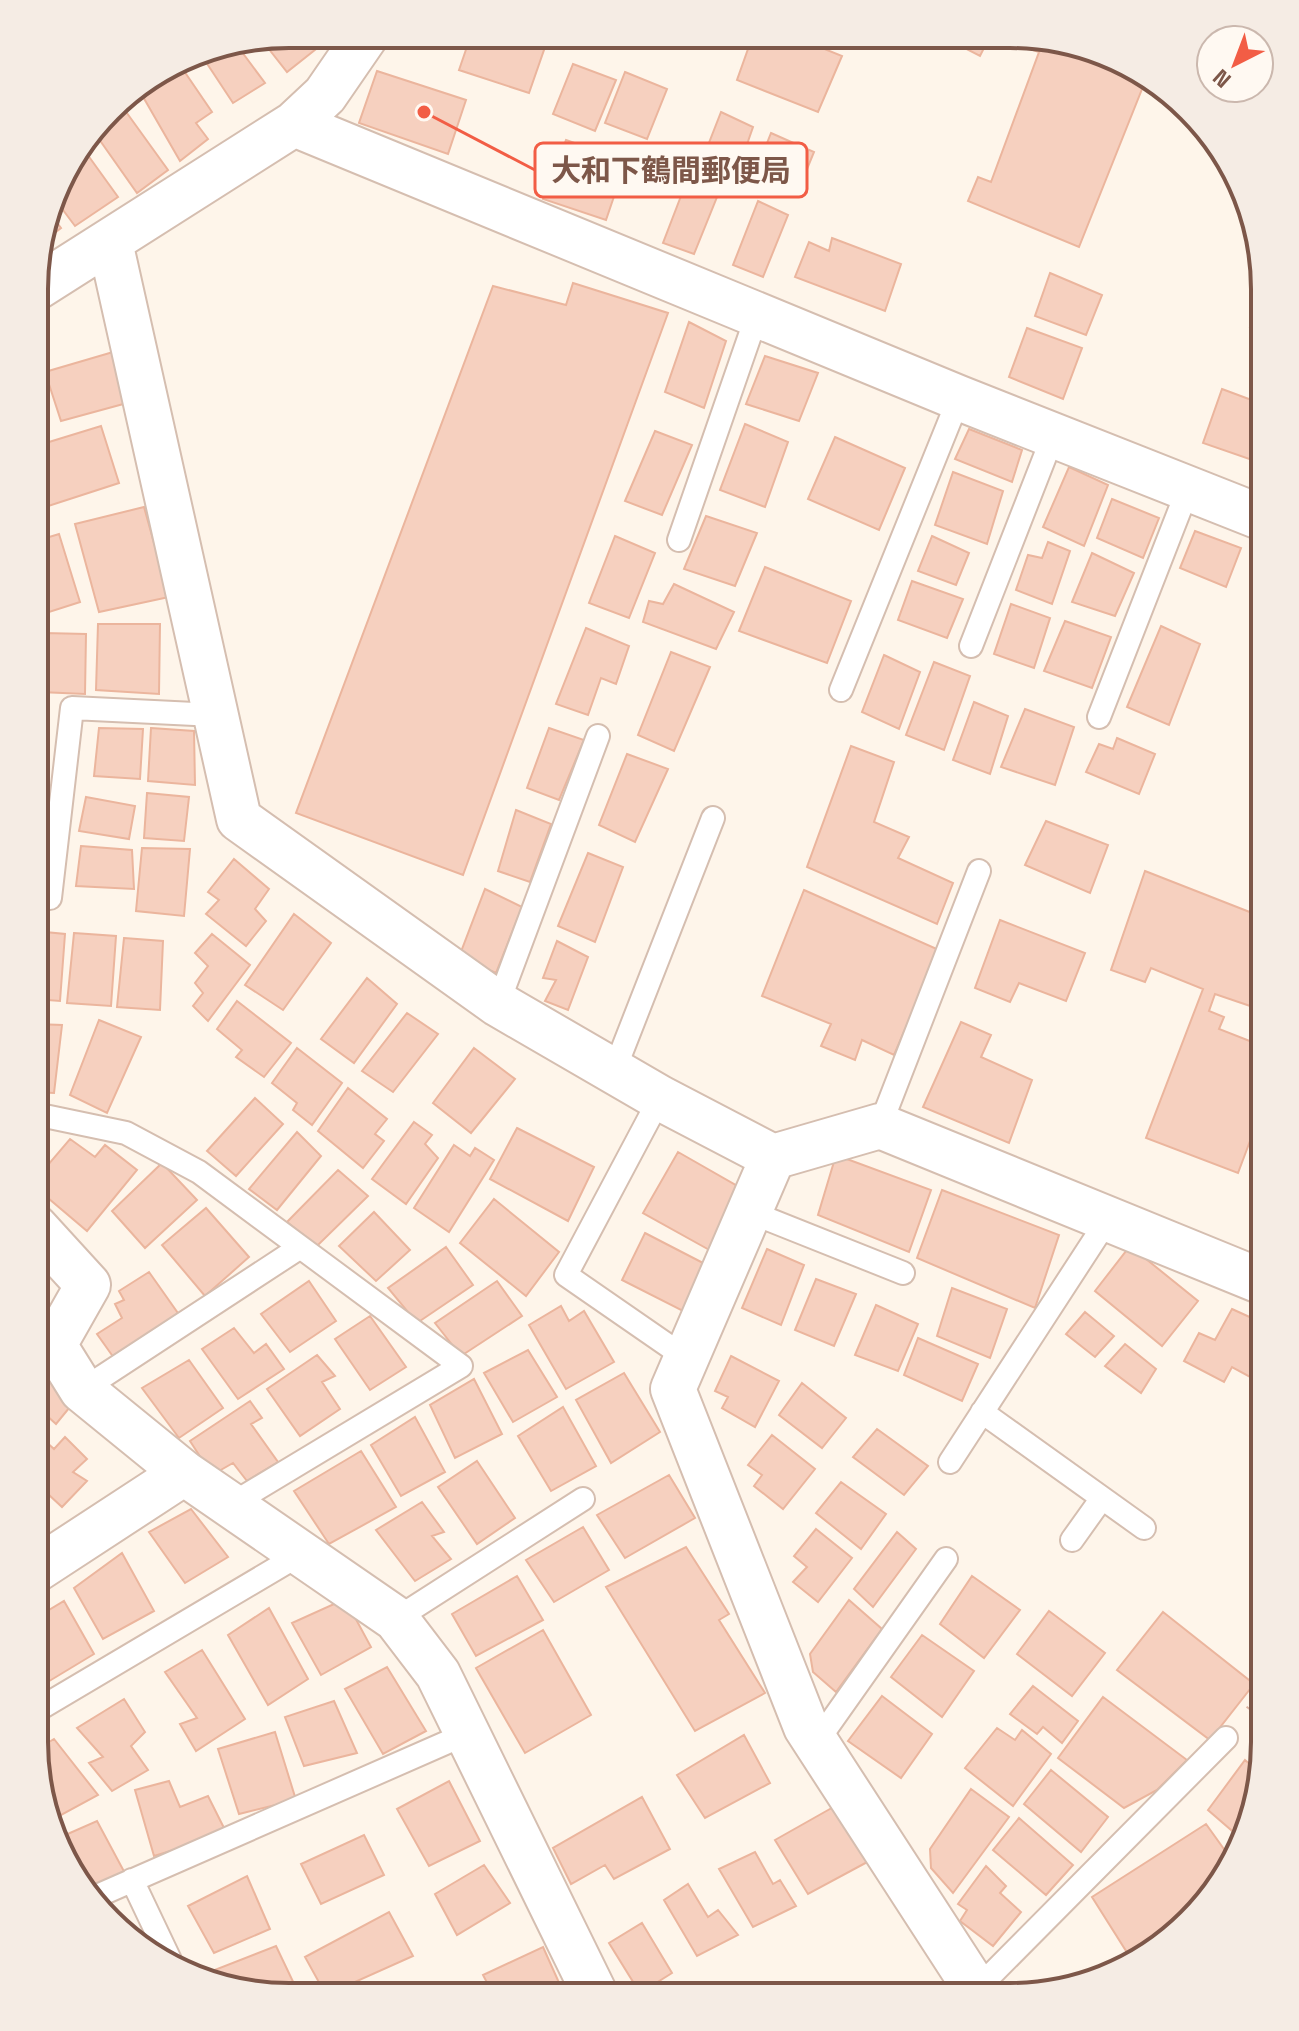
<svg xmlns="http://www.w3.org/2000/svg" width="1299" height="2031" viewBox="0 0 1299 2031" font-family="'Space Grotesk','Noto Sans JP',sans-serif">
<rect width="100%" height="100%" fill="#fef5ea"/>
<!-- building -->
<path fill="#f6d0bf" stroke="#ebb59d" stroke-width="2" d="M289,34h46l-48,38 -26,-33z
M471,35h39l35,12 -16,46 -70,-23z
M753,35h37l52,21 -24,56 -81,-32z
M948,36h42l-10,20 -33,-17z
M1031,36h13l102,43 -67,168 -111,-46 10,-24 13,5 48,-130 -12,-4z
M236,44l29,39 -32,20 -31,-47 10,-7z
M573,64l43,16 -21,51 -42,-17z
M182,68l30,44 -16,11 12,16 -28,22 -38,-66z
M377,71l89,29 -18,54 -89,-31z
M625,72l42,17 -20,50 -42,-16z
M124,109l44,61 -31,23 -43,-61z
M721,112l32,15 -16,46 -26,-11 4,-8 -8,-6z
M771,133l43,19 -18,44 -30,-14 4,-13 -12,-3z
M566,140l60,21 -20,59 -63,-21z
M82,147l36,50 -43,29 -21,-28 6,-22z
M686,183l31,14 -23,57 -31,-11z
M758,201l30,14 -25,62 -30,-12z
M49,212l12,16 -22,17z
M832,238l69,26 -16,47 -90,-34 14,-35 20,9z
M1050,273l52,22 -16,40 -51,-19z
M573,283l95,30 -205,562 -167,-62 197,-527 73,19z
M1265,287v45l-15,-5z
M689,322l37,19 -22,67 -39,-16z
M1027,328l55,20 -19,51 -54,-22z
M113,352l14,51 -66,18 -16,-49z
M765,356l53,17 -19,48 -53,-17z
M1222,389l43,16v49l-4,9 -58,-20z
M745,424l43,18 -23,65 -45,-17z
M101,426l18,57 -83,27v-44l4,-2 -4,-18z
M969,429l53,21 -10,32 -57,-23z
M655,431l37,14 -30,70 -37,-14z
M835,437l70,31 -26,62 -71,-31z
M1069,467l39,18 -24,61 -41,-19z
M953,472l50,19 -16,53 -52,-19z
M1112,499l47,19 -16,40 -46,-20z
M144,507l25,90 -70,15 -24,-88z
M706,516l51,17 -22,53 -51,-17z
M1195,531l46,17 -15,39 -46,-19z
M59,534l21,68 -34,11 -1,-9 -9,3v-66z
M615,536l40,17 -26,65 -40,-15z
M932,536l37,17 -13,32 -38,-14z
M1048,542l22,9 -18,53 -36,-14 12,-35 14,3z
M1092,553l42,20 -19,43 -43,-14z
M765,567l86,34 -24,62 -88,-32z
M912,581l51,18 -16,39 -49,-18z
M674,584l60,28 -18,37 -73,-27 6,-21 14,3z
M1011,604l39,14 -16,50 -40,-14z
M1065,621l46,16 -19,51 -48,-17z
M98,624h62l-1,70 -63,-4z
M1161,626l39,18 -31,81 -42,-18z
M586,628l43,18 -13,38 -15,-6 -13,37 -32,-11z
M44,633l42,1 -1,60 -45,-2z
M671,652l39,15 -36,84 -36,-16z
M884,655l36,17 -21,57 -37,-17z
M934,662l36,14 -26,74 -38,-15z
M974,702l34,14 -18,58 -37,-14z
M1025,709l49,18 -19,58 -54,-18z
M99,728l44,1 -3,50 -46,-3z
M151,728l43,3 1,54 -47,-4z
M549,728l35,12 -25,60 -32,-12z
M1117,738l38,16 -16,40 -53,-22 13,-28 14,5z
M851,746l43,16 -20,60 35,15 -11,21 55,25 -16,41 -130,-57z
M627,754l41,15 -33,73 -36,-17z
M35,775h9v48l-9,-2z
M147,793l42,4 -5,44 -40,-3z
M86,797l49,9 -6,33 -50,-8z
M516,810l35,14 -21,58 -32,-11z
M1046,821l62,24 -18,48 -65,-28z
M81,846l51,4 2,39 -58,-3z
M142,848l48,1 -6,67 -48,-5z
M588,853l35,14 -28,75 -37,-16z
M234,859l35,30 -14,20 11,12 -20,25 -40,-32 13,-14 -11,-8z
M1145,871l120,47v93l-50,-17 -6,17 15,6 -5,12 46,18v54l-27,72 -92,-35 57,-149 -52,-21 -6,14 -34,-12z
M485,889l37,18 -26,66 -37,-16z
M804,890l135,60 -45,105 -32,-15 -7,20 -34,-14 10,-22 -69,-28z
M294,914l37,29 -48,67 -38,-25z
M1000,920l85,33 -19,48 -47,-18 -9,19 -35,-14z
M35,931l30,3 -5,67 -25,-2z
M74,933l42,3 -5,70 -44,-3z
M212,934l38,31 -42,56 -15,-15 10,-13 -8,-10 13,-17 -13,-13z
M124,938l39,3 -3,69 -43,-3z
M557,941l31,16 -20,53 -23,-9 11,-21 -13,-2z
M367,978l30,26 -43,59 -33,-24z
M237,1001l54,42 -27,34 -28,-20 6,-7 -25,-21z
M407,1013l31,21 -45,58 -31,-21z
M99,1020l42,17 -34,76 -37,-18z
M961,1022l30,13 -10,22 51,23 -23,63 -86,-36z
M35,1024l27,1 -8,68 -19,-1z
M297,1048l45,35 -30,42 -19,-15 4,-7 -25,-20z
M474,1048l41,31 -44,54 -38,-30z
M348,1088l39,31 -12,15 9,7 -21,27 -45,-37z
M255,1098l28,26 -47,52 -29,-25z
M414,1122l18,13 -7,9 13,14 -32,46 -34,-25z
M517,1128l77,39 -26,54 -78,-42z
M297,1132l24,24 -44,54 -28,-21z
M70,1139l25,18 10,-12 32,25 -50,61 -52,-44v-7z
M454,1145l16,11 5,-8 19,12 -45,72 -35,-24z
M678,1152l68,39 -33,61 -70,-39z
M836,1155l95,35 -22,62 -91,-37z
M162,1163l35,37 -52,48 -33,-37z
M338,1170l30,26 -51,50 -30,-24z
M942,1190l117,45 -24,73 -118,-50z
M1265,1193v30l-11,-4z
M494,1199l65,53 -33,44 -66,-53z
M206,1208l43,49 -44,39 -43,-51z
M374,1212l36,38 -34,31 -37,-35z
M645,1233l62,32 -24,46 -61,-31z
M1130,1246l68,55 -36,45 -67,-55z
M446,1247l27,38 -56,38 -29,-35z
M767,1249l37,16 -23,60 -39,-17z
M149,1272l31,44 -66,42 -17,-24 25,-16 -7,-14 9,-4 -5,-9z
M816,1279l40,15 -22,52 -39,-16z
M309,1281l27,40 -46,31 -29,-38z
M497,1281l25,35 -61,40 -26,-33z
M952,1288l55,21 -17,49 -53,-22z
M876,1305l42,19 -20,47 -43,-16z
M561,1306l8,15 15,-10 30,51 -48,27 -37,-64z
M1232,1309l33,15v61l-33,-18 -8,15 -40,-21 15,-28 16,7z
M1085,1312l29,24 -19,21 -29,-23z
M370,1316l36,51 -36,23 -35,-51z
M234,1328l20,25 12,-9 18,25 -46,30 -36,-50z
M918,1338l60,26 -16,37 -58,-26z
M1125,1344l31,25 -15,24 -36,-27z
M528,1350l29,47 -44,25 -29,-49z
M317,1355l18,21 -13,6 18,27 -40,27 -33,-47z
M731,1356l48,25 -24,46 -33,-19 6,-11 -13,-6z
M189,1360l34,48 -44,30 -37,-50z
M41,1370l33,32 -18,22 -22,-20 1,-28z
M624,1373l36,59 -49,31 -35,-63z
M474,1379l28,55 -47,24 -25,-53z
M802,1383l44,35 -24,30 -43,-33z
M250,1401l12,17 -11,6 27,38 -31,19 -14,-18 -21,12 -22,-34z
M563,1407l33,59 -45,25 -33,-55z
M415,1417l30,55 -44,24 -30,-51z
M877,1429l51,37 -24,29 -51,-38z
M34,1431l20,18 11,-12 22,22 -14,13 14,9 -25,26 -28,-26z
M772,1435l43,34 -32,40 -29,-23 8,-11 -14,-10z
M361,1451l35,56 -67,37 -35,-53z
M477,1461l38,57 -38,26 -39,-57z
M669,1475l26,43 -70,40 -28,-43z
M841,1482l45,32 -25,35 -45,-36z
M422,1502l22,30 -12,4 19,23 -36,22 -39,-51z
M191,1509l37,48 -43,26 -36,-51z
M583,1527l26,43 -55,32 -28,-42z
M816,1529l36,29 -34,44 -25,-20 14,-15 -13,-11z
M34,1531l12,10 -12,12z
M897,1532l19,17 -43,58 -19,-18z
M686,1547l43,67 -10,6 46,73 -70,38 -89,-144z
M122,1553l32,58 -51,28 -29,-51z
M517,1576l26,44 -67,36 -24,-42z
M972,1576l48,34 -36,48 -44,-34z
M345,1599l26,48 -50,28 -29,-52z
M849,1600l33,29 -46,63 -23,-20 -3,-18z
M64,1601l30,53 -53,32 -7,-11v-56z
M269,1608l39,71 -40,26 -40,-70z
M1049,1611l56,42 -33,43 -55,-42z
M1163,1612l91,72 -44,56 -93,-70z
M543,1630l48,85 -66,38 -49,-85z
M922,1635l52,36 -32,46 -51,-40z
M202,1650l43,69 -49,32 -16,-27 17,-6 -32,-46z
M387,1667l39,64 -43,23 -38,-65z
M1033,1686l45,35 -16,22 -19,-16 -6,7 -27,-20z
M882,1696l50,38 -31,44 -53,-37z
M1103,1697l84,63 -30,30 -33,18 -66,-50z
M124,1699l21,33 -14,14 17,24 -36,21 -23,-28 14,-6 -26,-29z
M334,1701l23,52 -53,13 -19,-49z
M997,1728l18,12 7,-10 29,24 -38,52 -48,-38z
M275,1732l21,68 -57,14 -21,-65z
M744,1735l26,48 -65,35 -28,-43z
M54,1739l44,56 -48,26 -14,-71z
M1245,1760l15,13 -22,63 -30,-26z
M1051,1770l57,47 -27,35 -57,-48z
M169,1781l11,26 28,-11 19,38 -73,22 -19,-66z
M449,1781l31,60 -51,25 -32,-57z
M971,1789l38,28 -56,76 -22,-25 -1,-19z
M642,1797l28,52 -56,30 -9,-14 -34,19 -18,-36z
M837,1805l34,55 -63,34 -33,-54z
M1019,1818l54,47 -27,30 -53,-45z
M97,1821l30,56 -34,15 -39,-52z
M1206,1824l25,35 -9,25 -24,26 -70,44 -36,-57z
M364,1835l20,40 -63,29 -20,-40z
M755,1852l18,32 7,-4 16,26 -43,21 -34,-58z
M484,1865l26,38 -53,32 -22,-41z
M986,1866l20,20 -6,7 21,19 -28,34 -33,-25 7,-11 -9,-6z
M247,1876l23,53 -56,24 -26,-47z
M688,1884l20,33 10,-7 20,25 -41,21 -33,-56z
M389,1912l24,44 -87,39 -21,-38z
M642,1923l30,50 -32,20 -31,-50z
M276,1946l21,44 -13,5h-28l-41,-17 -3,-7z
M543,1947l22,49h-71l-11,-21z
M435,1985l7,10h-25z"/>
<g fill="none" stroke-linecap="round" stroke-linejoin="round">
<!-- service casing -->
<g stroke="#d5beb0" stroke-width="26">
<path id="service" d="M679,540l78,-225
M971,646l82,-210
M841,690l118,-292
M1099,717l89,-228
M35,897l15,1 22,-190 143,7
M498,1004l100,-268
M614,1071l99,-253
M660,1098l-94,177 120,83
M35,1114l91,19 73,39 262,194 -231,139
M880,1126l99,-255
M750,1212l153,61
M82,1390l217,-142
M982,1412l162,116
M950,1462l158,-243
M1072,1540l30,-42
M396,1619l187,-120
M34,1712l265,-157
M816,1743l130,-184
M132,1880l38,80
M97,1896l369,-162
M976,1990l250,-252"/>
</g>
<!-- minor casing -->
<g stroke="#d5beb0" stroke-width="48">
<path id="minor" d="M294,124l665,274 306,121
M110,242l129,577 259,185 162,94 113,59 107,-31 385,157
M36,288l258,-164 31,-29 42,-61
M773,1157l-100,232 133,338 175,270
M35,1227l53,58 -34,60 28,45 102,83 212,146 42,55 158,322
M34,1571l150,-98"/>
</g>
<!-- path -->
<path stroke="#ddb3a1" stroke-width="5" stroke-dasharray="2 6" stroke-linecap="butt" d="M1248,1709l16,-22"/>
<!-- service -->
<use href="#service" stroke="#fff" stroke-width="22"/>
<!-- minor -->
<use href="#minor" stroke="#fff" stroke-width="44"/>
</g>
<!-- crop -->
<path d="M0 0H1299V2031H0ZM289 48H1010A241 241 0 0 1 1251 289V1742A241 241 0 0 1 1010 1983H289A241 241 0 0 1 48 1742V289A241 241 0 0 1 289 48Z" fill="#f5ece4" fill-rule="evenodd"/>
<path fill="none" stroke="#7d5749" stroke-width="4" d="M289 48H1010A241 241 0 0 1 1251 289V1742A241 241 0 0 1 1010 1983H289A241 241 0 0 1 48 1742V289A241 241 0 0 1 289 48Z"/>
<!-- callouts -->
<path fill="none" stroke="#f25d45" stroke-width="3" d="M424 112L535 170"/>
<circle fill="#f25d45" stroke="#fff9f2" stroke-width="3" cx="424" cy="112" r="8"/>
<rect fill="#fff9f2" stroke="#f25d45" stroke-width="3" x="535" y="143" width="272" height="54" rx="8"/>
<g font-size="30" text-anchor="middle" font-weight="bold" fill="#7d5749">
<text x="671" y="181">大和下鶴間郵便局</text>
</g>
<!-- north arrow -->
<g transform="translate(1235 64) rotate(222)"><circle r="38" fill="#fff9f2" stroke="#cbb8ae" stroke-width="2"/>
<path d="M0-6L14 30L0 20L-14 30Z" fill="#f25d45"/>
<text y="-12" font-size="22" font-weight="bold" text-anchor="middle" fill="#7d5749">N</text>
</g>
</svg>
